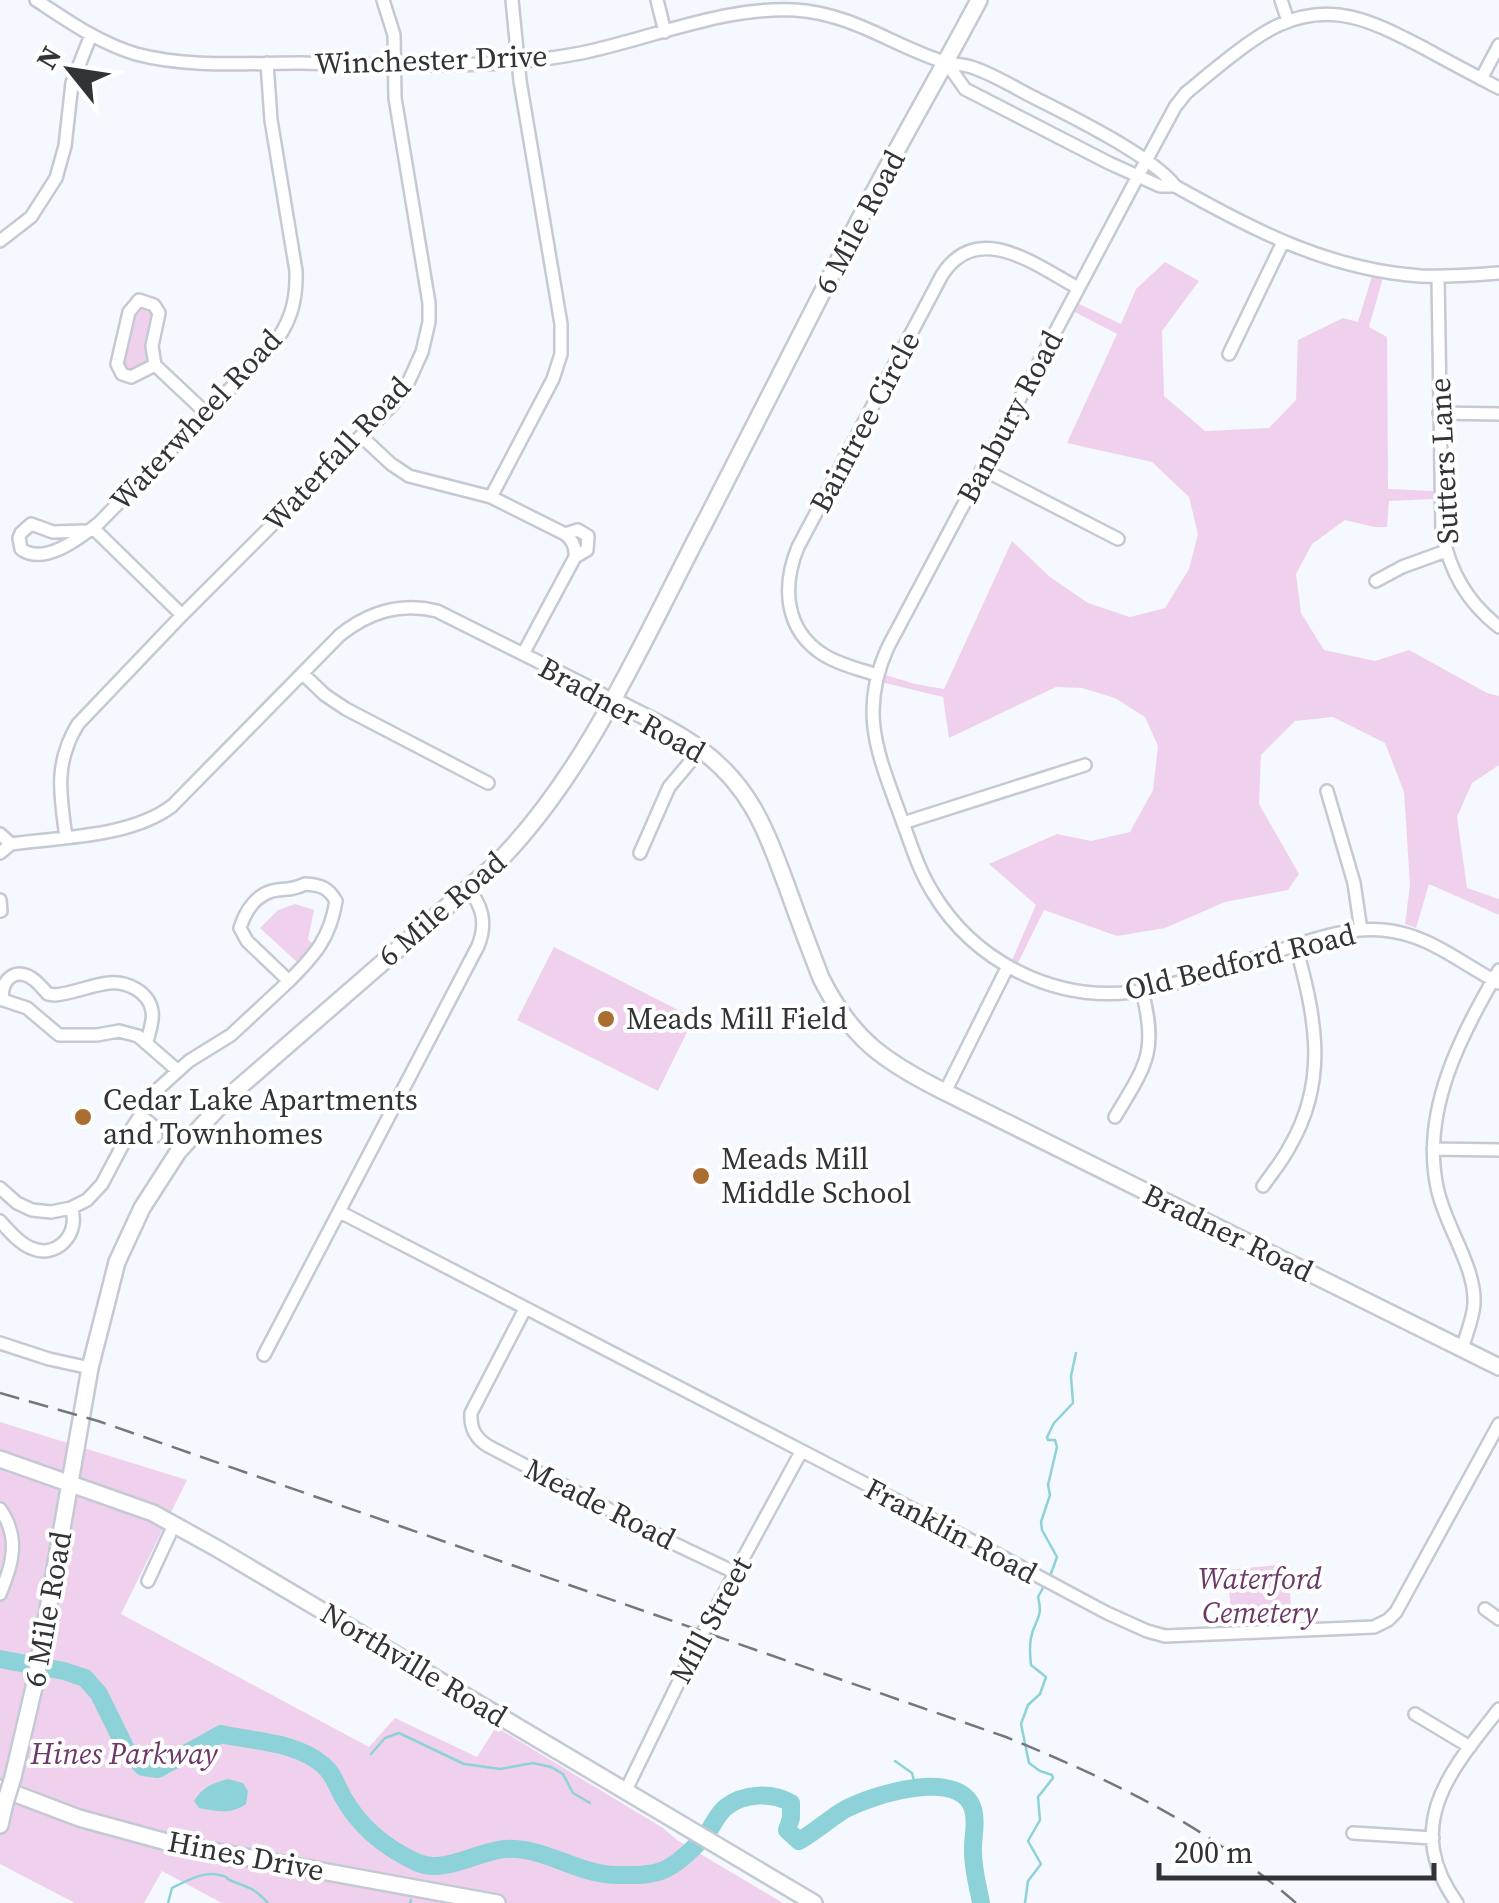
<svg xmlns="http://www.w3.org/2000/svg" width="1499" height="1903" viewBox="0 0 1499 1903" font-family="'Source Serif 4',serif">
<rect width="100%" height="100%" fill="#f5f8fe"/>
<!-- green -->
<path fill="#f0d1ed" d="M1165,262l34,19 -37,50 2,65 41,35 64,-3 27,-28 2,-60 45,-22 15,4 14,-46 11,2 -14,49 18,10 1,152 45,2v8l-44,2 -2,26h-13l-29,-7 -33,24 -16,30 5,39 23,37 51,11 34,-11 78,43 12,3v69l-27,18 -15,34 10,71 32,11v16l-70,-31 -13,44 -11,-4 5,-39 -6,-93 -19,-49 -52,-26 -38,4 -34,34 -2,49 40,70 -11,16 -63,12 -60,26 -48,8 -73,-26 -26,53 -6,-3 24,-55 -47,-41 68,-30 34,7 39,-9 23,-42 5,-44 -13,-29 -30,-19 -33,-10 -26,-1 -107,51 -6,-41 -62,-15 1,-8 33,10 29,5 68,-148 38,36 38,26 42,14 35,-9 24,-39 9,-35 -9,-37 -37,-35 -85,-19 50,-109 -46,-24 4,-8 46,22 15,-35z
M142,306l4,1 6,6 -6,28v22l-17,9 -7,-9 12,-51z
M295,904l19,6 -6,29 6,6 -16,18 -38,-35 18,-18z
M554,947l140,71 -36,73 -141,-71z
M0,1422l187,58 -66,134 248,133 26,-29 82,39 19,-30 167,101 14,12 106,63h-561l-60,-32 -18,32h-69l-75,-39z
M1287,1564l6,60 -60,6 -6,-60z"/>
<!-- water -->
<path fill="#8dd2d8" d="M228,1779l15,4 5,8 -2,13c-16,11 -29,7 -47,4l-5,-7c8,-14 19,-18 34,-22z"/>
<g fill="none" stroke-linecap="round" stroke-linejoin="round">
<!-- stream -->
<path stroke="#8dd2d8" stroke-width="2.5" d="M1049,1579l8,-22 -15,-27 -1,-8 9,-27 -2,-10 9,-38 -2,-7h-7l-1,-3 7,-14 19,-20 -2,-27 5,-23
M371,1754l14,-16 14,-5 65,31 36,5 33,-6 18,4 12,7 10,19 17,10
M895,1761l17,12 4,16
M168,1903l4,-15c14,-7 31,-17 47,-13 14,3 2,2 15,7 17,6 21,7 34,21
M410,1903l1,-3
M1025,1903l3,-22 13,-17 -13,-23 12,-21 -2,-23 15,-19 -1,-3 -12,-4 -11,-8 -8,-39 7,-19 12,-11 6,-17 -15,-12c-1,-9 -2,-18 0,-27 3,-18 13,-20 7,-41l6,-11"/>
<!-- river -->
<path stroke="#8dd2d8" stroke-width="18" d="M0,1659l64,12 21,7 14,16 27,55 17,18 15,2 63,-35c34,8 74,7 102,31 11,9 13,20 20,32 16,29 43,51 73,65 27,13 60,-10 88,-13 39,-3 73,25 111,26 13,0 34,1 46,-4 17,-6 35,-25 47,-39 5,-7 10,-19 18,-25 18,-14 46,-15 65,-4v15l-4,12 12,11c16,-9 30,-22 45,-31 27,-15 116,-43 129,-1 4,14 0,26 0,39 -1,18 5,38 8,55"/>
<!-- street casing -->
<g stroke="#c4c9d3" stroke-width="16">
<path id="street" d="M36,0c32,21 63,43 100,54 52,14 111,9 165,9 93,1 188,8 280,-10 69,-14 143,-47 214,-43 59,4 96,35 149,52 10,3 21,2 30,6 21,7 41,20 61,30 34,17 119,59 140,88h-15l-51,-23 -144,-74 -19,-27
M657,0l8,32
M1281,0l7,21
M1481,79l18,-34
M1499,88c-25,-13 -50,-26 -75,-40 -49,-25 -89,-48 -145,-23 -27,12 -69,48 -93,68l-11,14 -29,54 -258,486c-31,68 -8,111 15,176 9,24 16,48 30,70 41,68 120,109 200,99 44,-6 89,-24 132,-37 37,-11 78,-29 118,-25 46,4 77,33 116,53
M1175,186c78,44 155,84 246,90 26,1 52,-1 78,-3
M0,241l31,-24 25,-39 9,-32 7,-63 19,-48
M1438,276l4,256c8,40 25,70 57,95
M139,300l15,5 5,8 -7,33 3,19 -24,12 -9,-3 -5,-10 12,-52z
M1229,354l54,-112
M155,365l51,48
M1439,413l60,1
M361,436l30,28 18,12 82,21 74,37c8,6 11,13 10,23l-52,97
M982,469l136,70
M491,497l62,-118 8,-25v-30l-41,-243 -8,-81
M93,528l89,87
M86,531l-33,1 -22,-8 -10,9 -2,5 2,11c23,17 59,-11 78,-26l170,-174c21,-23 28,-47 27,-78l-25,-151 -4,-57
M565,534l13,-4 10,6 -1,14 -12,7
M1376,581l26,-14 44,-16
M303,674l22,21 21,14 142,74
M877,675c-18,-6 -37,-10 -53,-20 -40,-25 -42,-69 -26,-108l144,-272c36,-56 95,-9 136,13
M1327,791l27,92 7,47
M903,823l182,-58
M0,834l11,10
M66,837c-6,-43 -12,-74 12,-113l104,-109 210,-210 16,-22 14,-31 7,-30v-19l-34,-205 -1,-63 -11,-35
M0,853l11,-9c51,-7 120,-7 161,-38l168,-171c29,-23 60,-33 97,-24l154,77 21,12
M640,853l29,-66 32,-38
M305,884c15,1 23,3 31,17 -6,37 -21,54 -47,80l-42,-40 -7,-13c5,-16 15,-32 32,-37 14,-3 19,0 33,-7z
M0,900l1,11
M147,1042c2,-10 7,-22 5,-31 -3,-19 -25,-30 -43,-28 -18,2 -35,10 -54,12l-7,-1c-6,-6 -11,-14 -20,-18 -17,-8 -28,9 -25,24l24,8 32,27h38l22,-4 19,5 39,34
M945,1092l63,-126
M1115,1117c31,-52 43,-65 27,-126
M130,1131l15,6 11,-1 -4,-11 -12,-10
M1433,1149l66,1
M1263,1186c9,-13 20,-26 27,-40 39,-67 25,-130 6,-200
M0,1188l17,15 15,7 19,2 20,-4 16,-8 15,-16 28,-53 28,-42 31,-28 42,-26 58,-54
M340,1212l520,269 247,132 40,18 18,5 209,-9 14,-7 8,-8 103,-188
M0,1221c9,10 19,22 31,27 26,12 50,-16 40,-40
M525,1309l-54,104c-1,15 4,25 17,33l187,98 61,29
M0,1343l49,16 41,9
M1462,1349c4,-14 11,-30 12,-45 2,-38 -30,-79 -37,-117 -16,-76 24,-153 62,-217
M264,1355l214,-409c9,-22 5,-40 -10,-57
M0,1509c20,28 13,55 0,85
M148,1581l26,-56
M1485,1609l14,10
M1415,1714l55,33
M626,1790l77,-158 98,-180
M1353,1833l80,5
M1457,1903c-56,-78 -6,-133 42,-194"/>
</g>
<!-- secondary casing -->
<g stroke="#c4c9d3" stroke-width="20">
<path id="secondary" d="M612,700c29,15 61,29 88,49 50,37 65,79 86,135 11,31 23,63 35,94 31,62 64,84 124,114l554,275
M0,1459l153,54 65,36 596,354
M13,1777l22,-94 55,-315 27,-106 25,-54 36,-56 50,-55 269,-234c91,-92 148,-227 208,-341 50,-96 98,-193 148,-290 40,-78 85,-154 126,-232
M0,1788l79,30 95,26 323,59
M0,1825l5,-22"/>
</g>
<!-- street -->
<use href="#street" stroke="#fff" stroke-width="11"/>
<!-- secondary -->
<use href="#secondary" stroke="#fff" stroke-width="15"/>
<!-- rail -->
<path stroke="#75777c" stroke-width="2.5" stroke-dasharray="20 10" stroke-linecap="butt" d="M0,1393l98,28 908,316c108,44 201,89 290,166"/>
<!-- secondary-bridge casing -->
<g stroke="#c4c9d3" stroke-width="20" stroke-linecap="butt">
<path id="secondary-bridge" d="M5,1803l8,-26"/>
</g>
<!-- secondary-bridge -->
<use href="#secondary-bridge" stroke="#fff" stroke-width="15"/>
</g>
<!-- markers -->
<g fill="#aa6e30" stroke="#fff" stroke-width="4">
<circle cx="606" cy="1019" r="10"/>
<circle cx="83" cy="1117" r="10"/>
<circle cx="701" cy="1176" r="10"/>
</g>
<g text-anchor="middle" stroke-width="8" stroke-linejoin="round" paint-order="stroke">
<!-- street labels -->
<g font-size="30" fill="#313337" stroke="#fff">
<text transform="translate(431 60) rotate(-2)" y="10">Winchester Drive</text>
<text transform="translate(860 222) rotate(-62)" y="10">6 Mile Road</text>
<text transform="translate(1010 417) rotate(-62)" y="10">Banbury Road</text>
<text transform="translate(196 420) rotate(-47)" y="10">Waterwheel Road</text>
<text transform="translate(865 422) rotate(-62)" y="10">Baintree Circle</text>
<text transform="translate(337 454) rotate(-47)" y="10">Waterfall Road</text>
<text transform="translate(1444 461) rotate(-93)" y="10">Sutters Lane</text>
<text transform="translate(622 710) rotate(29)" y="10">Bradner Road</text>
<text transform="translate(442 909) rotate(-41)" y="10">6 Mile Road</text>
<text transform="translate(1240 962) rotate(-14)" y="10">Old Bedford Road</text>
<text transform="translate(1228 1233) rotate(26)" y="10">Bradner Road</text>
<text transform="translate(600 1504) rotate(27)" y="10">Meade Road</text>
<text transform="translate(951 1531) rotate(28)" y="10">Franklin Road</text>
<text transform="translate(48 1609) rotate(-80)" y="10">6 Mile Road</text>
<text transform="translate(711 1620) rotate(-62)" y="10">Mill Street</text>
<text transform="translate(414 1665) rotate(31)" y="10">Northville Road</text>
<text transform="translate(246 1856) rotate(11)" y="10">Hines Drive</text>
</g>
<!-- poi labels -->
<g font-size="30" fill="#313337" stroke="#fff" text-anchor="start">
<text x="626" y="1029">Meads Mill Field</text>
<text x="103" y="1110">Cedar Lake Apartments<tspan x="103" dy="34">and Townhomes</tspan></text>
<text x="721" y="1169">Meads Mill<tspan x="721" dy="34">Middle School</tspan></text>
</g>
<!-- park labels -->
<g font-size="30" font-style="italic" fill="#6b3868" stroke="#fff">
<text x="1260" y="1589">Waterford<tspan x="1260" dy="34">Cemetery</tspan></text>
<text x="124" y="1764">Hines Parkway</text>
</g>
</g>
<!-- north arrow -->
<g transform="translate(70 70) rotate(300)" stroke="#ffffff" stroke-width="8" paint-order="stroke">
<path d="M0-8L18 38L0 25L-18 38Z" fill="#313337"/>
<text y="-15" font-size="28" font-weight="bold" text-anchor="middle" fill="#313337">N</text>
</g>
<!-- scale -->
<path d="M1159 1863v15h275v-15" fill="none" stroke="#313337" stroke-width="5"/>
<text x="1174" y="1863" font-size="30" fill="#313337" stroke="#ffffff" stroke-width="8" paint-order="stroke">200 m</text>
</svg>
